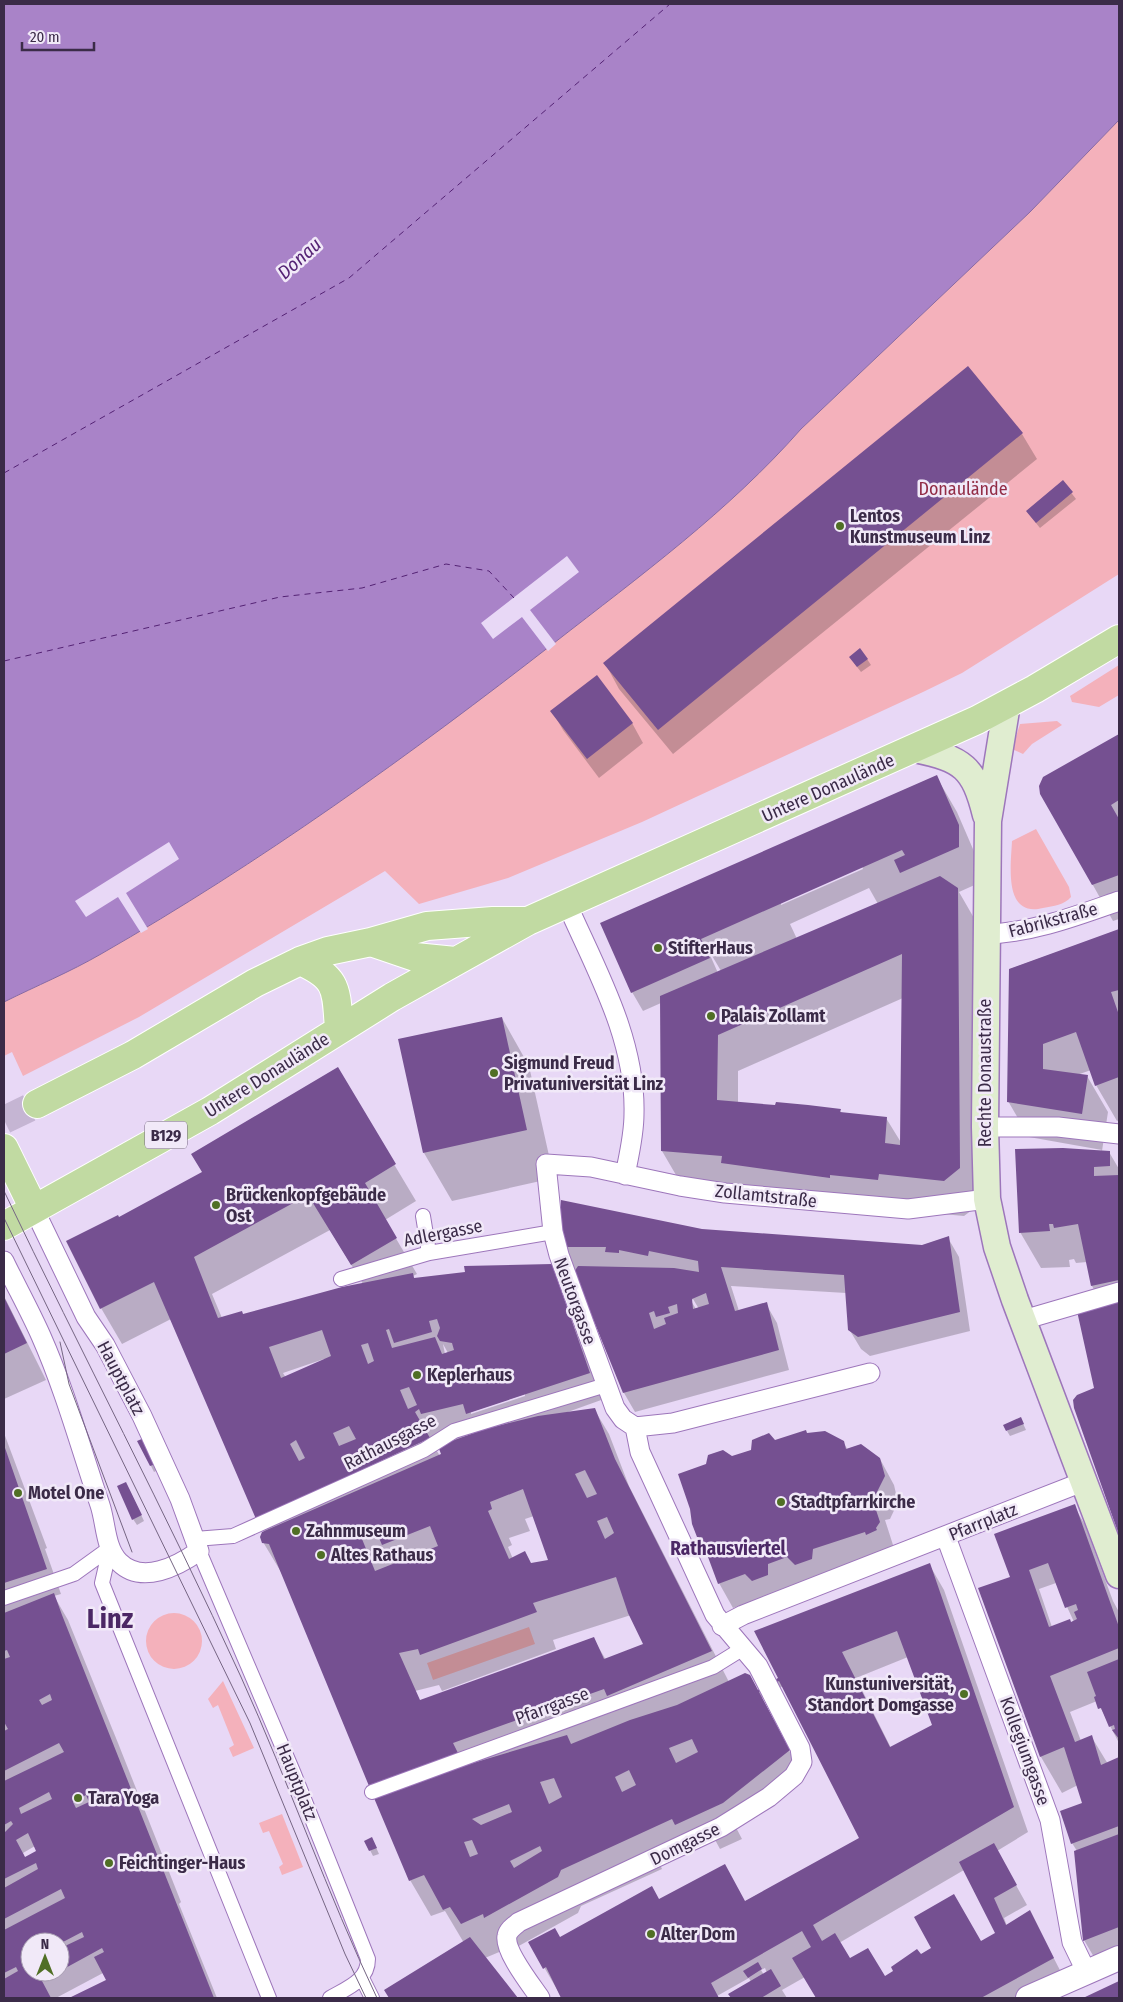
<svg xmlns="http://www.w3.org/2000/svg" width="1123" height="2002" viewBox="0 0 1123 2002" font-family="'Fira Sans Condensed',sans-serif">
<rect width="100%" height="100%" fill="#e8d8f6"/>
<!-- green -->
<path fill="#f4b1bb" d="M1119,120v454l-157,99 -39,19 -281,130 -134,56 -89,26 -34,-33 -246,146 -116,59 -11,-24 -8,4v-54c32,-16 66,-30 97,-48 159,-91 309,-199 453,-311 86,-67 175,-132 247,-214l229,-217z
M1119,665v30l-20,12 -27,-5 -2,-6z
M1057,721l5,4 -30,19 -9,10 -11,-5 8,-25z
M1036,829l33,58 2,10c-7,8 -17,9 -28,11 -40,10 -32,-43 -31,-67z
M146 1641a28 28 0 1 1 56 0a28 28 0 1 1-56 0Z
M529,1627l6,17 -102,36 -6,-17z
M223,1681l31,67 -21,9 -4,-9 5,-3 -16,-40 -5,3 -5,-9z
M282,1814l21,53 -21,8 -3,-8 4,-3 -14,-33 -6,2 -4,-10z"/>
<!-- water -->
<path fill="#a983c8" stroke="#8869a2" d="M4,4h1115v116l-89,92 -229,217c-72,82 -161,147 -247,214 -144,112 -294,220 -453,311 -31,18 -65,32 -97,48z"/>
<!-- pier -->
<path fill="#e8d8f6" d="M567,556l12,16 -49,38 26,34 -8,7 -26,-34 -29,22 -12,-16z
M169,842l10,17 -53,34 22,36 -7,4 -23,-36 -32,20 -11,-16z"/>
<!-- shadow -->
<path fill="#0003" fill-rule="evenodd" d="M968,367l54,67 15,25 -364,295 -54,-65 -14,-26z
M1063,482l13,17 -36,29 -13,-16z
M867,659l4,6 -10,7 -7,-9z
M552,711l80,12 11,20 -44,35 -36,-48z
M1119,735v184l-6,2 -71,-127 2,-16z
M936,776l21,36 22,51v20l-20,9 19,33 2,279 -16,12 -65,-6h-49v3l-55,-5 -112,-21 -21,-36 -1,-148 -18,8 -11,-19 -30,-68zM862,866l1,3 -82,36v-3zM869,888l9,16 -81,35 -7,-15zM711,954l10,17 -3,2 -8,-18zM903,998l-1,146 -16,-26 -44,-4 -2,-4 -102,-7v-32z
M1119,930v190l-2,1 -21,-36 -5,-15 -14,5 10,1 21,36 -6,39 7,1 10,17v364l-44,-125 20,-19 8,-83 -11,-20 -5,-24 -11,1 -2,-4 -5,1 1,7 -29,1 -21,-36 82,-82 -73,-13 -21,-36 2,-132z
M502,1018l27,48 25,112 -102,23 -28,-48z
M337,1069l79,132 -31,19 32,54 -4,2 2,3 137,-14 14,25 38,109 -39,14 29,-4 15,25 20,52 100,196 29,9 21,-12 150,-115 15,26 84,242 -31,19 30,54 -23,13 3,8 23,-14 34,66 -38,20h-209l-12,-21 -23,13 5,8h-55l-2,-3 21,-13 -2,-4 -32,18 1,2h-156l-32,-55 30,-4 99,-38 85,1 117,-64 -78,-152 -21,12 34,66 -66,52 12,23 -22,10 -6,-11 -57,20 5,11 -81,37 -3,7 -72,40 -2,-3 -19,8 31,40h-126l-5,-8 79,-47 -19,-32 -14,5 -21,-36 -126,-303 -21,-35 2,-10 -8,-13 -86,-200 -49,25 -21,-36 18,-89 85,-46zM330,1230l33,54 -120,31 -21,3 -10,-24zM443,1344l5,9 -3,1zM324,1359l1,1 -39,18 -3,-5zM525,1394v2l-54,18v-2zM439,1445l4,10 -3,1 -5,-8zM534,1516l15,45 -18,3 -18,-5 -5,-12 4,-2 -3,-7 21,-7 -5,-12zM631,1615l14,30 -39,15 -13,-22 -173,64 -5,-11 24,-6 3,6 114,-42 -3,-9zM908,1657l25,68 -42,23 -35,-70zM964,1870l33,63 -17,9 -96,35 -35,-17 -10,-17zM765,1968l2,5 -3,2 -3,-5z
M701,1230l221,16 26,-8 11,19 11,74 -100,25 -9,-7 -12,-20 -3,-36 -115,-7 8,25 27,-7 11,19 12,47 -154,42 -11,-19 -48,-121 -15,-25zM693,1299l6,10h-3l-5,-8z
M4,1296l42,84 -42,19z
M1021,1419l5,11 -16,6 -3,-5z
M4,1433l43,115 -2,1 16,45 -7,2 14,24 50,123 63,159 -2,2 38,94h-143l34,-17 -5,-8 -47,25h-52zM35,1846l4,11 -14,1 -2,-5zM30,1942h30v30h-30z
M807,1434l36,8 5,8 32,9 14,26 4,17 -8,17 -5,1 9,28 -112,41v11l-22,-1 -27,9 -14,-25 -11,-28 -10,-18 33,-79 44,-17z
M139,1442l19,28 -4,2z
M129,1489l15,32 -7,4 -4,-6z
M1074,1506l11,19 28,76 6,11v131l-22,-42 -27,11 11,29 10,-5 17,28 11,-5v212l-14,5 -21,-36 -7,-89 -5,-8 13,-38 -7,-20 -16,8 -21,-36 -61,-168 32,-12zM1056,1583l18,39 -22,5 -13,-38z
M375,1845l4,9 -6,2 -3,-6z"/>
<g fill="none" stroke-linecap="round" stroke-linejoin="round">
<!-- ferry -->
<path stroke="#542274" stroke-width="1" stroke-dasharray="6 5" stroke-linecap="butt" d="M4,473l345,-195 321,-274
M4,661l276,-64 82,-9 84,-24 43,7 25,27"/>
</g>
<!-- building -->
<path fill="#755091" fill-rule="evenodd" d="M968,366l55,67 -365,297 -55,-67z
M1063,480l10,12 -37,31 -10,-12z
M860,648l8,11 -11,8 -8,-10z
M597,675l36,48 -46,36 -37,-48z
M1119,734v66l-8,5 8,14v56l-27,10 -52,-91 -1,-8 4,-9z
M937,775l22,50v22l-59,26 -6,-13 11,-5 -3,-5 -201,89 9,19 -79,35 -31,-70z
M940,876l18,12 2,280 -16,13 -65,-7 -1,6 -48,-5v3l-109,-15 1,-7 -61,-5 -1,-155zM902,954l-2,191 -15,-2 2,-26 -47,-5 1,-3 -33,-4 -32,-3 -1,3 -58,-5 1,-65z
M1119,929v61l-8,2 8,23v62l-24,9 -19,-54 -33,12v25l45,6 -6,39 -75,-12 2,-133z
M502,1017l25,113 -104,23 -25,-114z
M338,1067l58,97 -31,19 32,55 -46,27 -43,-70 -114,62 24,61 24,-7 1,3 99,-27 71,-14 1,5 51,-6 -1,-6 88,-2 38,109 -124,41 -3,-10 -42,10 -2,-5 -4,3 15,26 -174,81 -102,-237 -54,27 -34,-68 52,-26 1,2 83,-45 -11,-18zM437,1319l3,9 -3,8 3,5 12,2 2,7 -12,4 -7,-17 -43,11 -6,-18 3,-1 5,14 38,-11 -3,-11zM322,1330l9,26 -50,22 -12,-31zM368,1343l6,18 -6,3 -7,-19zM409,1387l8,18 -9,4 -8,-19zM349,1426l7,13 -17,7 -6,-13zM296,1440l9,18 -6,3 -9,-17z
M1063,1148l47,3v15l-16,1v9l25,-1v105l-28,6 -13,-62 -24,4 -1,-4h-4l1,7 -31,2 -4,-84z
M561,1200l141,29 220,16 27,-9 11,76 -102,25 -10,-7 -4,-55 -123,-8 14,44 32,-9 12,48 -156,43 -49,-121 4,-6 96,2 25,4 -1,-11 -49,-10 -1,5 -29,-6v3l-14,-1 1,-5h-46zM706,1293l3,11 -16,5 -1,-10zM677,1304l1,9 -14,5 2,6 -12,5 -5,-16 5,-2 2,6 14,-4 -2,-6z
M4,1297l23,46 -23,11z
M1119,1300v235l-45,-127 -1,-8 4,-5 17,-7 -17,-77z
M595,1408l20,51 97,192 -105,45 -3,-7 -151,54 6,12 -90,31 -100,-242 -7,-1 -2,-6 2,-5 179,-78 -3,-8 47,-17 53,-13zM585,1470l12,24 -10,4 -12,-24zM523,1489l25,71 -17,3 -6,-12 -16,8 -21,-48 4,-2 -2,-7zM607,1517l7,16 -9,6 -8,-18zM430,1526l8,20 -63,25 -13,-32 15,-6 5,12zM616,1577l12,36 15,31 -39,15 -10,-22 -174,63 -21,-47 19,-4 2,6 117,-43 -4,-9z
M1021,1417l3,7 -18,7 -3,-6z
M806,1430l1,3 18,-2 19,10 2,8 15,-5 19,14 5,18 -9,18 -5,1 9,27 -4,6 1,2 -11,5 -1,-3 -52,17 -1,10 -17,6 -8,-8 -19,7v11l-16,6 -7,-7 -27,10 -13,-35 -6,-12h-2l-5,-13 -2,-15 -12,-35 28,-10 2,-9 15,-5 9,6 19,-6 1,-10 17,-7 6,7z
M144,1438l12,26 -6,2 -13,-25z
M4,1445l43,124 -43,14z
M126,1482l16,33 -10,5 -15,-34z
M1075,1504l44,123v21l-69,28 25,66 17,-7 9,30 18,-8v69l-48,18 -11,-33 22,-8 -18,-56 -24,10 -62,-169 32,-11 -16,-43zM1048,1563l17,45 11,-4 2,6 -4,2 3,7 -6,3 -1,-3 -21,8 -20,-57z
M930,1563l84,244 -201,118 9,16 13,-8 15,25 18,-10 17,28 8,-5 -2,-4 26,-18 4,5 10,-6 -17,-31 40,-23 27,47 14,-8 -36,-71 35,-19 23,42 -23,13 12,27 24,-15 24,48 -73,40h-165l-24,-40 19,-11 -9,-16 -91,52 8,15h-158l-15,-31 -3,2 -15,-27 27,-14 5,9 92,-51 7,13 66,-35 20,37 114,-63 -80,-157 -20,11 31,58 -67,53 -48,22 -3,-6 -111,51 -3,7 -74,41 -1,-4 -22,10 -11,-17 -7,3 -19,-35 -15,6 -35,-83 89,-32 104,-31 4,9 59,-24 47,-15 68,-32 5,2 8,15 20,-12 -24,-47zM897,1631l35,94 -42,22 -48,-95zM692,1739l6,13 -22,11 -7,-15zM629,1770l7,15 -14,7 -7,-15zM554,1778l8,19 -13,7 -9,-22zM509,1804l3,8 -31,13 -9,-6zM472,1840l6,14 -8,3 -6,-15zM540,1846l2,5 -28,17 -4,-7z
M54,1593l8,22 152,383h-145l37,-18 -12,-23 10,-5 -2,-4 -42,23v-29h-30v17l-4,2 2,5 2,-1v7h28l-16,9 9,17h-47v-19l14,-8 -2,-4 -12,6v-43l61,-32 -4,-9 -57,30v-31l34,-19 -2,-6 -32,16v-46l9,-9 -2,-3 -7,4v-44l60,-29 -5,-9 -55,28v-40l4,-2 -4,-7v-63l6,-2 -3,-7 -3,1v-38zM50,1694l2,6 -10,5 -3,-5zM49,1792l3,7 -31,15 -2,-6zM86,1795l3,7 -13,6 -3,-6zM28,1833l8,18 -11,6 -9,-17zM82,1932l2,5 -19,9 -2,-4z
M1119,1659v80l-7,-9 3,-1 -1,-4 -5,2 -8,-19 -3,1 -4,-12 2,-1 -9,-24z
M1119,1834v93l-36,14 -9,-90z
M372,1837l5,11 -8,3 -5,-10z
M470,1937l48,61h-129l-5,-8z
M758,1962l4,7 -14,9 -5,-7z
M771,1969l10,17 -20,12h-30l-3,-4z
M1119,1981v17h-36z"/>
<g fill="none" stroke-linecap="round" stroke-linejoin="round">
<!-- primary-tunnel -->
<path stroke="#c5b5d3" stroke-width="28" stroke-dasharray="28 14" stroke-linecap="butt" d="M4,1120l33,-16"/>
<!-- pedestrian casing -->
<g stroke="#9d76bb" stroke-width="16">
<path id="pedestrian" d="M423,1216l6,37
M341,1279l88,-26 124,-21
M195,1539l38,-3 191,-86 30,-19 152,-46
M110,1548l-8,35 167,415
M199,1551l95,223 74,185c0,22 -21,29 -38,39
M4,1598l70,-24 36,-26
M372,1792l341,-125 29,-18
M362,1978l10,20"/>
</g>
<!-- minor casing -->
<g stroke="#9d76bb" stroke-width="21">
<path id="minor" d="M567,904c29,66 69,135 67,210 0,21 -5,41 -9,61
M986,934c46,-1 90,-18 133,-33
M985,1127h73l61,7
M4,1261c12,25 26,50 37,75 24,54 40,113 59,169 6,18 5,43 19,57 23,23 59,4 80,-11l-19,-52 -38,-83 -37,-71 -19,-28 -52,-108
M1023,1320l96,-28
M635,1427l-12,-8 -8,-11 -56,-153 -6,-23 -7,-68 45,3 89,19 45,7 183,16 79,-10
M635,1427l38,-4 197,-50
M946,1537l104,283 22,122 14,29
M722,1626l21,-11 342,-134
M540,1998c-8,-12 -36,-47 -33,-62 1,-6 7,-10 12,-14l202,-95 48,-30 25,-21 8,-14 -2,-14 -42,-82 -43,-51 -75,-163 -5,-25"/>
</g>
<!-- tertiary casing -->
<g stroke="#9d76bb" stroke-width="26">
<path id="tertiary" d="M1028,1998l91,-40"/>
</g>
<!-- secondary casing -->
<g stroke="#9d76bb" stroke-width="29">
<path id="secondary" d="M1007,704l-19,117 -3,306 2,72 10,48 18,53 104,275
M915,749c48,10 59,18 71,66"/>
</g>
<!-- primary casing -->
<g stroke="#fff" stroke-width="30">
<path id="primary" d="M371,942l44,15 40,4
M300,961c39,17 36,29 39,68
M37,1104l96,-49 122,-72 45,-22 28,-10 43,-9 56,-16 66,-5h31
M4,1148l30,61
M4,1226l206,-115 182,-114 136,-76 449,-201 58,-31 84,-50"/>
</g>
<!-- pedestrian -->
<use href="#pedestrian" stroke="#fff" stroke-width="14"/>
<!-- minor -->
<use href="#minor" stroke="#fff" stroke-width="19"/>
<!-- tertiary -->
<use href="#tertiary" stroke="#fff" stroke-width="24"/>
<!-- secondary -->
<use href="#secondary" stroke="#e0edd0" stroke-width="26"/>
<!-- primary -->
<use href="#primary" stroke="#c1daa2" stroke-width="28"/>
<!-- tram -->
<path stroke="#756583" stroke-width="1" d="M4,1191c78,163 162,322 237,486 48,106 86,216 136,321
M4,1218l246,505 95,231 21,44
M60,1342l9,42 63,168"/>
</g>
<!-- markers -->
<g fill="#506f25" stroke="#f1e9f8" stroke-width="2">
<circle cx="840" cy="526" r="5"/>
<circle cx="658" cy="948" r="5"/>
<circle cx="711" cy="1016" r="5"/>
<circle cx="494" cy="1073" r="5"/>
<circle cx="216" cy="1205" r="5"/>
<circle cx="417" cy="1375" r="5"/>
<circle cx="18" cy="1493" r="5"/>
<circle cx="781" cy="1502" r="5"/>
<circle cx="296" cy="1531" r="5"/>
<circle cx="321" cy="1555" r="5"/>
<circle cx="964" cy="1694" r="5"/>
<circle cx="78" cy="1798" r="5"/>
<circle cx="109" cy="1863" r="5"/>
<circle cx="651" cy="1934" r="5"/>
</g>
<g text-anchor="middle" stroke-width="5" stroke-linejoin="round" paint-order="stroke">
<!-- shield labels -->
<rect fill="#f1e9f8" stroke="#72647d" stroke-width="1" x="145" y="1121.5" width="42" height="27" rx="4"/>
<g font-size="16" font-weight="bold" fill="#3b2b48">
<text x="166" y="1141">B129</text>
</g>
<!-- park labels -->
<g font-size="18" fill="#922c46" stroke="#f1e9f8">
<text x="963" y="495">Donaulände</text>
</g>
<!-- poi labels -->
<g font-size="18" font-weight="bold" fill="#3b2b48" stroke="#f1e9f8" text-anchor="start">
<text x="850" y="522">Lentos<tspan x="850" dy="21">Kunstmuseum Linz</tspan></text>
<text x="668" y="954">StifterHaus</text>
<text x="721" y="1022">Palais Zollamt</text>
<text x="504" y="1069">Sigmund Freud<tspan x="504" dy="21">Privatuniversität Linz</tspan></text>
<text x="226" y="1201">Brückenkopfgebäude<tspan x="226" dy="21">Ost</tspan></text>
<text x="427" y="1381">Keplerhaus</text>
<text x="28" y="1499">Motel One</text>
<text x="791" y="1508">Stadtpfarrkirche</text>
<text x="306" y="1537">Zahnmuseum</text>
<text x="331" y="1561">Altes Rathaus</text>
<text x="954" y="1690" text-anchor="end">Kunstuniversität,<tspan x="954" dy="21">Standort Domgasse</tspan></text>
<text x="88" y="1804">Tara Yoga</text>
<text x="119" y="1869">Feichtinger-Haus</text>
<text x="661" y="1940">Alter Dom</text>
</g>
<!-- street labels -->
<g font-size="18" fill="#3b2b48" stroke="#f1e9f8">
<text transform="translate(828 788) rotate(-24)" y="6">Untere Donaulände</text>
<text transform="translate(1053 920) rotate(-15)" y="6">Fabrikstraße</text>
<text transform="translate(985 1073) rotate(-90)" y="6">Rechte Donaustraße</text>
<text transform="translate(267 1075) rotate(-32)" y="6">Untere Donaulände</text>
<text transform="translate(766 1196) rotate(6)" y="6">Zollamtstraße</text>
<text transform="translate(443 1233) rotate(-11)" y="6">Adlergasse</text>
<text transform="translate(575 1301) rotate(70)" y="6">Neutorgasse</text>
<text transform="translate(121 1378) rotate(62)" y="6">Hauptplatz</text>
<text transform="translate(390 1442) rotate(-27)" y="6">Rathausgasse</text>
<text transform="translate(983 1522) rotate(-22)" y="6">Pfarrplatz</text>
<text transform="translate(552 1706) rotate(-20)" y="6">Pfarrgasse</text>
<text transform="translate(1025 1751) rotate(70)" y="6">Kollegiumgasse</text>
<text transform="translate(297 1782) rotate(68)" y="6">Hauptplatz</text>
<text transform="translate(685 1844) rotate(-26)" y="6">Domgasse</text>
</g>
<!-- water labels -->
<g font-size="19" font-style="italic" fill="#542274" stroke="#f1e9f8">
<text transform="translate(299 258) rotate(-42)" y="7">Donau</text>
</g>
<!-- neighbourhood labels -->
<g font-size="19" font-weight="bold" fill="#4b2765" stroke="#f1e9f8">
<text x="728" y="1555">Rathausviertel</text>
</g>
<!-- town labels -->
<g font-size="28" font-weight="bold" fill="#4b2765" stroke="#f1e9f8">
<text x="110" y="1628">Linz</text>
</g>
</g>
<!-- border -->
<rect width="1123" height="2002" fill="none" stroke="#3b2b48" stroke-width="10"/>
<!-- north arrow -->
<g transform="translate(45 1957)"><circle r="24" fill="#f1e9f8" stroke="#a89db2"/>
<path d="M0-4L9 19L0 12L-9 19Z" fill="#506f25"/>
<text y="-8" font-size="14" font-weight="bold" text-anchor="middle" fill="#3b2b48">N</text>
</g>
<!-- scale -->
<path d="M22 42v8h72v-8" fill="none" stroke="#3b2b48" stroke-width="2.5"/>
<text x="30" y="42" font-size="15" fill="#3b2b48" stroke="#f1e9f8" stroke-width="4" paint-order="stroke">20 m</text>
</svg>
